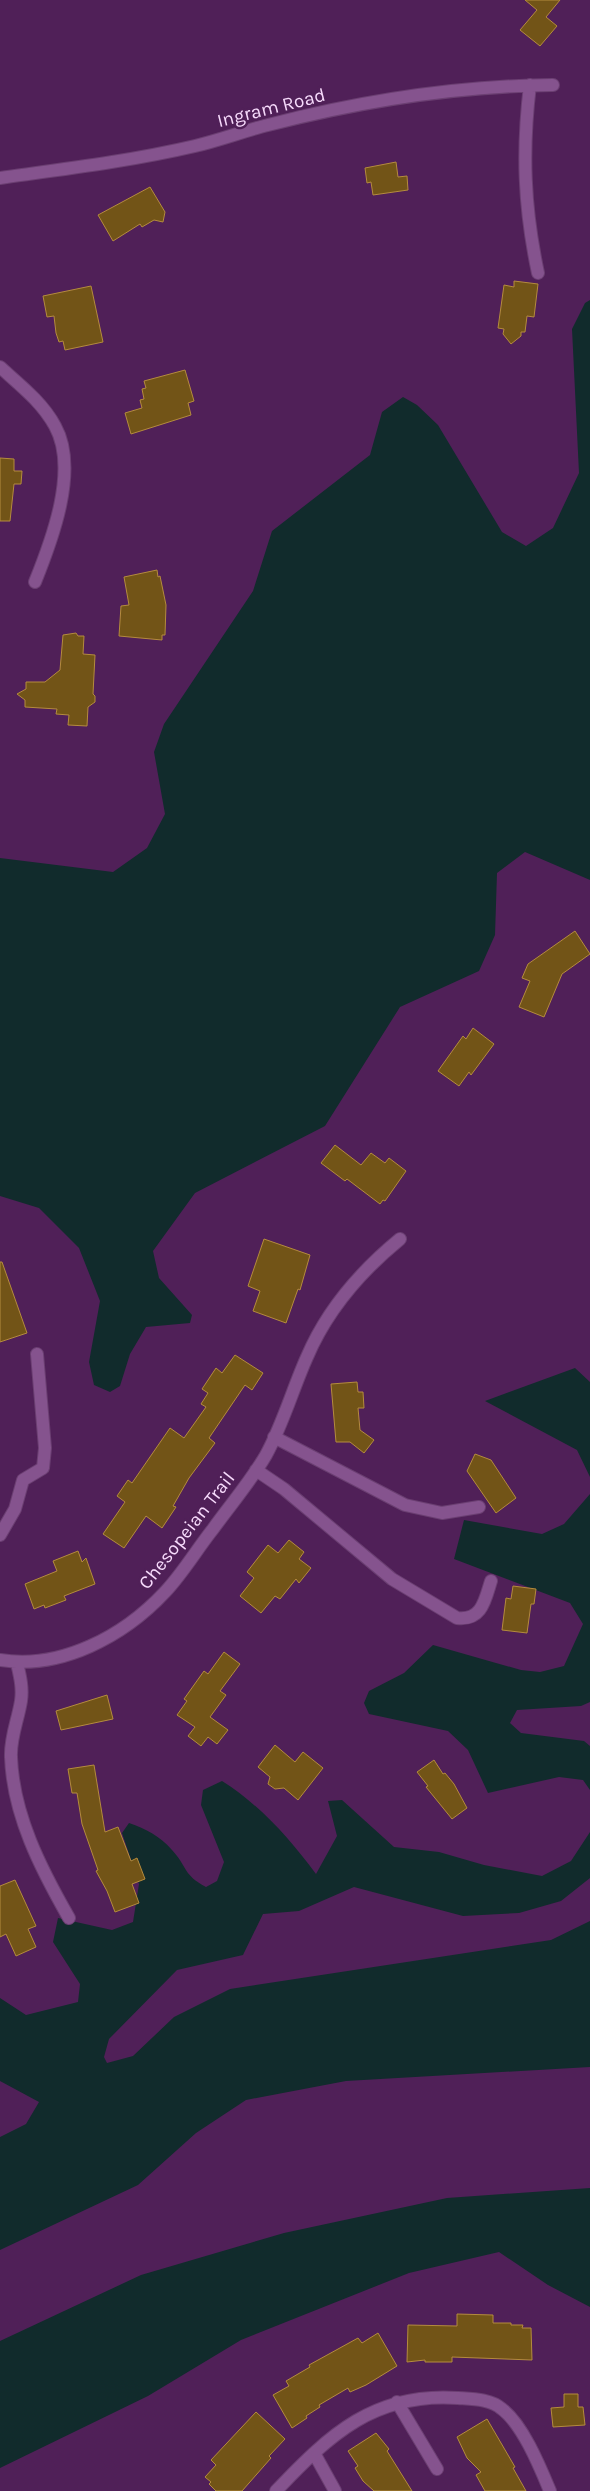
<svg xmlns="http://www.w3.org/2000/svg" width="590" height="2491" viewBox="0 0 590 2491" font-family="Karla,sans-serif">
<rect width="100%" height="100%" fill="#502058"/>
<!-- water -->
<path fill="#112b2c" d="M590,300v580l-65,-28 -28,21 -2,62 -16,36 -79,36 -75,119 -130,67 -42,58 6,27 33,37 -2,8 -44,4 -16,27 -10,32 -10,6 -16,-7 -5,-23 11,-61 -21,-53 -40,-40 -39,-12v-338l113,14 34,-24 18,-34 -11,-62 10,-28 89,-133 19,-60 98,-76 12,-43 21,-15 14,8 21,20 64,107 24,14 27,-18 26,-55 -7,-144 13,-26z
M575,1368l15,14v95l-13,-27 -92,-49z
M590,1494v208l-9,4 -64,4 -7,13 11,10 63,8 6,5v44l-7,-10 -24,-3 -71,16 -20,-43 -20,-19 -79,-17 -5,-11 5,-12 35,-18 29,-28 88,25 19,2 24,-6 19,-42 -13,-21 -116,-44 10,-39 78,14 22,-10z
M222,1781c37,23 68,58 94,93l21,-38 -9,-35 14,-1 52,47 45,5 45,13 58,11 29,-15 19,-29v46l-29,23 -42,12 -56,3 -109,-29 -55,24 -36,3 -20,41 -66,15 -68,69 -5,18 3,6 26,-7 41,-39 56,-28 321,-49 39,-19v146l-244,14 -100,19 -50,33 -58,52 -138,65v-113l26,-13 13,-22 -39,-21v-83l26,17 52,-13 2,-18 -27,-42 5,-24 54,12 21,-8 6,-38 -17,-51 7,-10c17,6 31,13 43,27 15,16 11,25 34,37l11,-6 7,-19 -23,-57 2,-15z
M590,2188v119l-42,-22 -49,-33 -90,21 -168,67 -93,56 -148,72v-127l141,-66 143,-42 163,-35z"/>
<!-- building -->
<path fill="#725417" stroke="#b48b3e" d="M525,0h35l-14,17 11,9 -17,20 -20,-16 17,-20z
M396,162l2,15 9,-1 1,14 -35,5 -2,-13 -4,1 -2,-15z
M150,187l15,25 -2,10 -9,-2 -12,7 -2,-3 -27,17 -15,-26z
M514,281l24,3 -4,33 -7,-1 -2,16h-4v4l-10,8 -8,-10 1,-5 -6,-1 6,-43 10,2z
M91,286l12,56 -38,8 -2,-9 -4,1 -3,-9 -2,-17 -7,1 -4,-21z
M185,370l9,31 -6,2 3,12 -60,19 -6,-21 17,-5 -2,-8 4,-1 -2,-10 4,-1 -2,-7z
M0,458l14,1v12h8l-1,13h-7l-4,37h-10z
M157,570l1,7 2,-1 6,29 -1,30h-3v5l-43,-4 2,-30 8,-1 -5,-28z
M76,633l2,3h6l-1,18 12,1 -2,39 2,2v6l-7,5 -1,19 -19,-1 1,-10 -13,-1 1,-5 -32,-2v-7l-8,-6 9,-5v-7h19l15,-12 3,-35z
M575,931l15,23 -28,20 -18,43 -25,-10 11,-26 -8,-3 6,-14z
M473,1028l21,16 -23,31 -2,-3 -10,14 -21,-15 25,-35 3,3z
M335,1145l26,20 10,-12 14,10 4,-5 17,13 -21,30 -2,-1 -3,4 -33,-25 -2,2 -24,-18z
M264,1239l46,16 -10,35 -2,-1 -12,34 -33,-12 7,-20 -12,-5z
M0,1262h2l25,71 -27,9z
M235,1355l28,18 -11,17 -7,-5 -36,53 6,5 -26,35 -16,28 3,1 -14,21 -16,-12 -22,32 -21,-14 22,-32 -8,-6 11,-16 4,3 38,-55 14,10 22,-31 -5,-3 7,-11 -6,-4 14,-21 6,5z
M357,1382l1,10h5l1,16h-6l2,22 14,10 -10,13 -14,-11h-14l-5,-58z
M475,1454l16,6 25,38 -20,15 -29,-42z
M289,1540l15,12 -5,7 12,9 -12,15 -3,-4 -16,20 -5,-3 -14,17 -21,-17 14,-18 -7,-6 21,-27 10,8z
M78,1551l4,11 4,-4 9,26 -31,12 2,4 -21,8 -1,-3 -10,4 -9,-25 32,-13 -4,-10z
M513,1586l23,3 -2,15h-3l-4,29 -25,-3 4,-32 5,1z
M224,1652l16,12 -20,27 6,4 -16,22 18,13 -11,14 -9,-7 -7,9 -13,-10 7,-9 -18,-12 10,-14 -3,-2 20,-28 4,3z
M107,1695l6,24 -52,11 -5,-19z
M275,1745l20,17 8,-10 20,16 -25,32 -14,-12 -9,1 -7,-5 2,-7 -12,-10z
M434,1760l9,14 2,-1 9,11 13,24 -15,11 -26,-32 2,-1 -11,-14z
M94,1765l11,67 13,-5 13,34 6,-3 8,21 -13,5 7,19 -24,9 -8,-21 -11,-20 2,-1 -16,-46 -5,-31h-5l-4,-24z
M15,1880l21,46 -8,3 8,18 -20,9 -10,-22 -6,3v-51z
M457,2314l36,1v8h18v2h12l-1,3h9l1,32 -80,-3v5h-27v-2l-18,2 1,-37 49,1z
M378,2333l19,33 -31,19 -16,7 -2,-4 -29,17 1,2 -14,9 1,2 -15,10 -19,-33 16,-9 -3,-5 24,-14 -1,-2 49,-27 4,5z
M564,2394h14v13h5l2,18 -32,2 -2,-19 13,-1z
M256,2412l29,27 -16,17 2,2 -29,33h-26l-7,-7 2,-2 -6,-5 11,-12 -5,-5z
M487,2419l28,48 -2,1 13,23h-41l-9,-16 5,-3 -14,-14 -10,-21z
M376,2433l13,16 -2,2 25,40h-38l-11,-10 -8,-13 3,-2 -10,-15z"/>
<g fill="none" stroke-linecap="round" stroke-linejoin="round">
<!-- minor casing -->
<g stroke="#6b3f72" stroke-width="14">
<path id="minor" d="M530,85c-8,66 -6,122 8,188
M0,178c65,-9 131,-17 195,-32 25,-6 49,-15 73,-21 93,-24 189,-39 285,-40
M0,367c20,18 42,35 55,59 24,43 -3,114 -20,156
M274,1437l131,68 37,8 37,-6
M256,1470l28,19 108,90 65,39c25,3 28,-18 34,-37
M0,1535l15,-26 8,-29 20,-12 2,-20 -8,-94
M0,1660c61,10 124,-24 165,-68 18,-19 32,-43 48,-63 18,-25 38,-48 53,-74 17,-31 27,-67 41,-98 20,-47 54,-86 93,-118
M17,1663c3,13 6,25 4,38 -3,19 -11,37 -10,56 2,58 30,112 58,161
M397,2402l40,67
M314,2453l21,38
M276,2491c54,-57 99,-99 182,-93 15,1 33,1 44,11 21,16 38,58 48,82"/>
</g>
<!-- minor -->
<use href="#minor" stroke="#85538e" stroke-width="12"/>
</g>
<g text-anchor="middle" stroke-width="5" stroke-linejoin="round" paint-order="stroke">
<!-- street labels -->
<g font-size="19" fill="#f7dbfc" stroke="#502058">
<text transform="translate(271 107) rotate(-14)" y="7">Ingram Road</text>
<text transform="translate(186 1530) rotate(-52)" y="7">Chesopeian Trail</text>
</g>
</g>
</svg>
